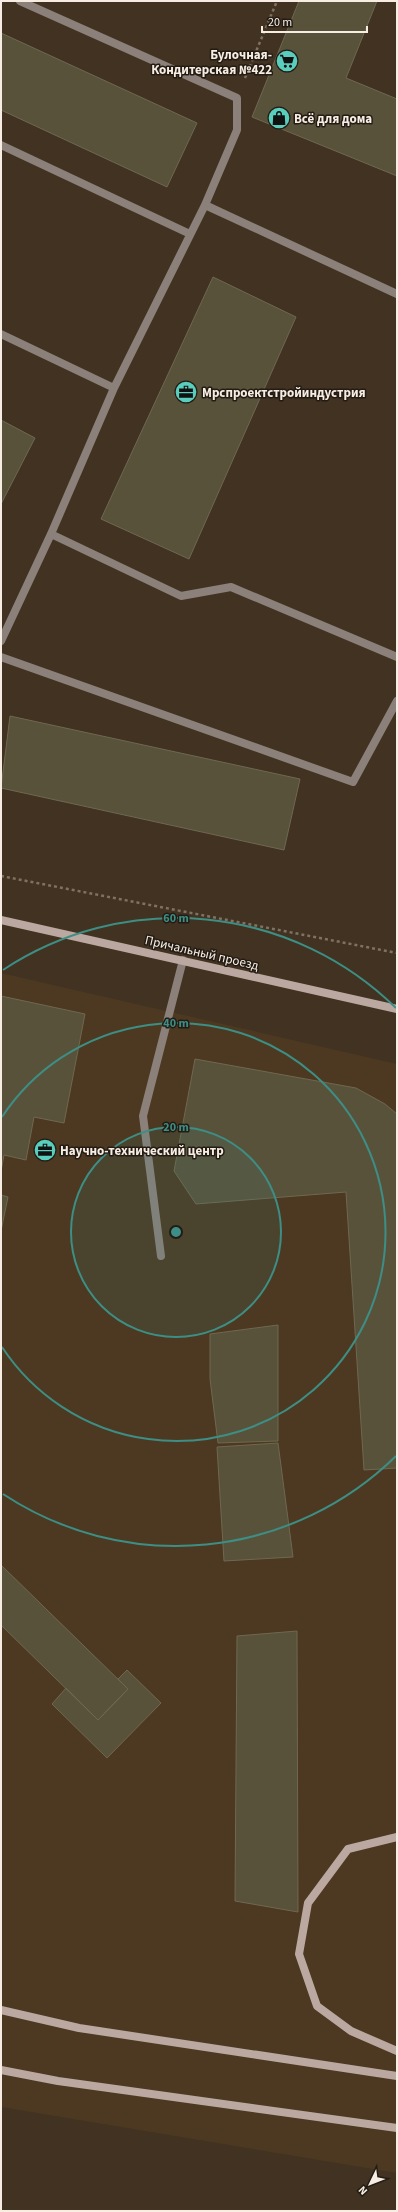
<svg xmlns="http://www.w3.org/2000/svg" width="398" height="2212" viewBox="0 0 398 2212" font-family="'Source Sans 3',sans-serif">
<rect width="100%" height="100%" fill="#423221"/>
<!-- built -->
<path fill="#4d3921" d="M1,973l396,91v1109l-396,-66z"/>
<!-- building -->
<path fill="#59523b" stroke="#6f6851" d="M299,1h78l-31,77 51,21v77l-145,-59z
M1,33l196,90 -30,64 -166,-77z
M213,277l83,40 -107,242 -88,-40z
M1,420l34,18 -34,66z
M10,716l290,63 -16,71 -283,-62z
M1,996l84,18 -21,109 -30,-6 -8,43 -22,-5 -3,16z
M195,1059l161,29 29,16 12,10v354l-33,2 -18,-278 -150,12 -22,-33z
M1,1195l7,2 -7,34z
M278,1325v116l-60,2 -8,-64v-45z
M278,1443l15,114 -69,4 -7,-114z
M1,1565l127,124 -30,31 -97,-95z
M297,1631l1,281 -63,-11 2,-265z
M127,1670l34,33 -54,55 -55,-54 14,-16 32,32 30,-31 -10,-10z"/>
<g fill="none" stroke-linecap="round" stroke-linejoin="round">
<!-- path -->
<path stroke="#7f7163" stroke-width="2.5" stroke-dasharray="3 3" stroke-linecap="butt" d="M245,78l32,-77
M1,876l396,77"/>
<!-- lane -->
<path stroke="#8b807a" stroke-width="8" d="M1,145l189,89
M205,205l192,89
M1,334l113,54
M51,534l130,62 50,-9 166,70
M1,641l50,-107 63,-146 91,-183 32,-75v-32l-217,-97
M1,657l352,125 44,-81
M161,1256l-18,-140 40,-156"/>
<!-- secondary -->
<path stroke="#bba9a1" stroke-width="8" d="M1,920l396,89
M397,1837l-49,12 -40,54 -9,51 18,52 34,25 46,20
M1,2010l78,18 318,48
M1,2070l57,11 339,47"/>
</g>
<!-- distance rings -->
<circle cx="176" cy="1232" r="105" fill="#3d8e85" fill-opacity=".12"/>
<g fill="none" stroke="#3d8e85" stroke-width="2">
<circle cx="176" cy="1232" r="105"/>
<path d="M2 1117A209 209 0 1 1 2 1347"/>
<path d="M396 1456A314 314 0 0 1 3 1494M3 970A314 314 0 0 1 396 1008"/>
</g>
<!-- icons -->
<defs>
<g id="supermarket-disc" transform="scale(1.15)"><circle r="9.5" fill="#5acebd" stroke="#231c14"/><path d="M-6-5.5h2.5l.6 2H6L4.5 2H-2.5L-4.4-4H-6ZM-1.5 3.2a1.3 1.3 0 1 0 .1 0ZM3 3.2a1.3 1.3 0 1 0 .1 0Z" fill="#111"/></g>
<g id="shop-disc" transform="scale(1.15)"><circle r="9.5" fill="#5acebd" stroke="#231c14"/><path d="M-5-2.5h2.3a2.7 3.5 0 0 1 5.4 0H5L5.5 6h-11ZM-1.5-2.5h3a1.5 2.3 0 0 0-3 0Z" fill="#111"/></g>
<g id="office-disc" transform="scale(1.15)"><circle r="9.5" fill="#5acebd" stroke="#231c14"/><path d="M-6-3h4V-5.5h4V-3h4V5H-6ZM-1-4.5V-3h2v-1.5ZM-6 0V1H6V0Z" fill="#111"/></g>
</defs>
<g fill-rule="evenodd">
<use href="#supermarket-disc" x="287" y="61"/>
<use href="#shop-disc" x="279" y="118"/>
<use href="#office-disc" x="186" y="392"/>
<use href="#office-disc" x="45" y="1150"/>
</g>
<g text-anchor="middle" stroke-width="3" stroke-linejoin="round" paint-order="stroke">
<!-- poi labels -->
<g font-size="13" font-weight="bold" fill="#f7ede3" stroke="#231c14" text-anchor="start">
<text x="272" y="59" text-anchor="end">Булочная-<tspan x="272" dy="15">Кондитерская №422</tspan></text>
<text x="294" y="123">Всё для дома</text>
<text x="202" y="397">Мрспроектстройиндустрия</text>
<text x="60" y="1155">Научно-технический центр</text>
</g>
<!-- street labels -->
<g font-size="13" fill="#f7ede3" stroke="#231c14">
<text transform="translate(202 952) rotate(13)" y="5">Причальный проезд</text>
</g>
</g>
<circle cx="176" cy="1232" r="6" fill="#3d8e85" stroke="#231c14" stroke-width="2"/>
<g font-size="12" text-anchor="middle" font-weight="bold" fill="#3d8e85" stroke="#231c14" stroke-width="3" stroke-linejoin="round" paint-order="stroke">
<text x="176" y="922">60 m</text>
<text x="176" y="1027">40 m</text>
<text x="176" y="1131">20 m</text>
</g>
<!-- border -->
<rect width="398" height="2212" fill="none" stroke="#f7ede3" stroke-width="4"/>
<!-- north arrow -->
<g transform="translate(370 2184) rotate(227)" stroke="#231c14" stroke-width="3" paint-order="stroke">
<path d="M0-3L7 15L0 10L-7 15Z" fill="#f7ede3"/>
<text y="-6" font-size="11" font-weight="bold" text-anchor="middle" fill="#f7ede3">N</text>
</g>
<!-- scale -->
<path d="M262 26v6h105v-6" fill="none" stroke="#f7ede3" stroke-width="2"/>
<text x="268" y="26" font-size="12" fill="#f7ede3" stroke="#231c14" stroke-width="3" paint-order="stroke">20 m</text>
</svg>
